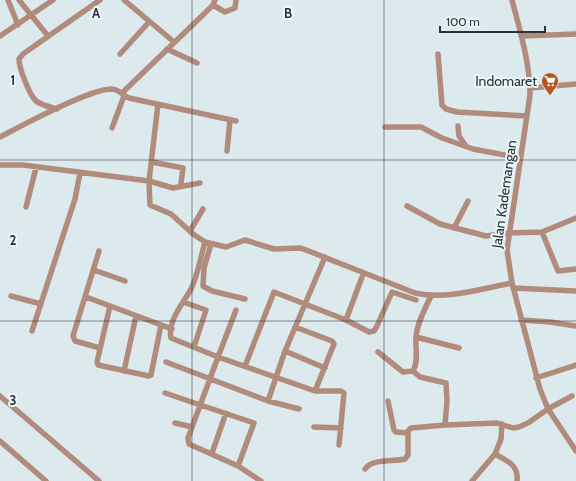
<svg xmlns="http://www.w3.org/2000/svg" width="576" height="481" viewBox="0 0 576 481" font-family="Cabin,sans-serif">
<rect width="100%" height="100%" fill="#dceaee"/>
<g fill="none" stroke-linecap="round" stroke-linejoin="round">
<!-- street -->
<path stroke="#b18b7b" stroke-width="5.5" d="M8,0l10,25
M19,0l29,36
M124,0l50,42
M512,0c8,31 18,63 18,95l-23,155 5,33 28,106 8,20 28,42
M213,5l12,7 10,-4 1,-8
M0,36l53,-36
M521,36l55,-2
M167,49l30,14
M120,54l29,-32
M438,54l4,51 4,4 11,3 70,4
M530,88l46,-4
M122,93l86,-83 5,-5 2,-5
M158,104l-9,77 1,24 21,9 22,20 12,8 21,5 19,-7 29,9 27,-1 114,45c32,7 65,-4 97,-10
M57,109c-7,-2 -16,-4 -21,-8 -7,-7 -17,-33 -17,-42l4,-5 77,-54
M458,126l1,10 7,10
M385,127h36l21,11 31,11 48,9
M112,128l12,-32
M0,137c23,-12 87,-47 111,-48 8,0 11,6 18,9l107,23
M227,151l3,-31
M152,162l31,6 -2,15
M0,165h23l126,16 24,7 27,-5
M407,206l33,18 46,12 22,-3 34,-1 34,-14
M26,207l10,-39
M454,228l14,-27
M190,231l13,-22
M542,232l16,39 18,-2
M205,242c-4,14 -7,31 -13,45 -7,15 -25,33 -21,51l47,19 18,-47
M211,244l-7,24 -1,18 9,5 33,8
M99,251l-26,85 2,5 25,7
M94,270l31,11
M513,288l63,3
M11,296l30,8
M86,297l86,32
M183,302l23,8 -12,37
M110,306l-13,56 1,3 51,11 2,-1 10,-50
M346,320l16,-43
M521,320l29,2 26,4
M32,331l43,-132 5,-26
M416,337l43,11
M285,351l40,17
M378,352l25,20 10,-1c6,-10 2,-23 3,-34 1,-14 9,-28 15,-41
M166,362l102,39 17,-50 40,-94
M245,366l29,-74 72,28 23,12 5,-1 3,-5 15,-34 24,8
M124,371l12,-55
M413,371l7,6 26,6 1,18 -2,24
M536,378l40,-13
M315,391h26l3,2 -5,52
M165,393l89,30 -16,43
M0,396l99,85
M268,401l31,8
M388,401l6,29 2,2 12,1
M175,423l17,4
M502,424l-1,15 -6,15c12,7 24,11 22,27
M314,427l27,1
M0,441l46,40
M212,453l14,-40
M365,469c8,-11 28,-7 40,-10l3,-4v-24l3,-3 34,-3 52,-2 16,5 6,-1 9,-4 20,-14 24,-13
M261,481l-23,-15 -49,-22 -1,-6 30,-81 97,34 19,-47 -2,-3 -37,-14
M472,481l23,-27"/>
</g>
<!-- grid -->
<path fill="none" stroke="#2c3133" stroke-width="1" stroke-opacity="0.55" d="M192,0v481M384,0v481M0,160h576M0,321h576"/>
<!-- icons -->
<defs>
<g id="supermarket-pin" transform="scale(0.9)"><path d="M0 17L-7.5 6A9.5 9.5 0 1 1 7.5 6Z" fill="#b85421" stroke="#e9f7fb"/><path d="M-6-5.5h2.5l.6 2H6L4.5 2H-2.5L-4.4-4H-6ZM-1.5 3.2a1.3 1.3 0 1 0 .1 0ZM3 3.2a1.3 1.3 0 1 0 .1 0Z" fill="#fff"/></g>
</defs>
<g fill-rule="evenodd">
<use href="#supermarket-pin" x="550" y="81"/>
</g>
<g text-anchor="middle" stroke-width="4" stroke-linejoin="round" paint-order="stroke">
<!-- poi labels -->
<g font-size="14" fill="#2c3133" stroke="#e9f7fb" text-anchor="end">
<text x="537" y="86">Indomaret</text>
</g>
<!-- street labels -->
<g font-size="14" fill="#2c3133" stroke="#e9f7fb">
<text transform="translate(504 194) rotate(-82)" y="5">Jalan Kademangan</text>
</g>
</g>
<g font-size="13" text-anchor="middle" font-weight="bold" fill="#2c3133" stroke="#e9f7fb" stroke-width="4" stroke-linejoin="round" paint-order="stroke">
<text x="96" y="18">A</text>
<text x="288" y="18">B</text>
<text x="13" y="85">1</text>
<text x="13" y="245">2</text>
<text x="13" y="405">3</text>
</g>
<!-- scale -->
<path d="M440 26v6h105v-6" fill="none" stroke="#2c3133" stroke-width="2"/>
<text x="446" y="26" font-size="12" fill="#2c3133" stroke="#e9f7fb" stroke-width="3" paint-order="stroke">100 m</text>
</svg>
